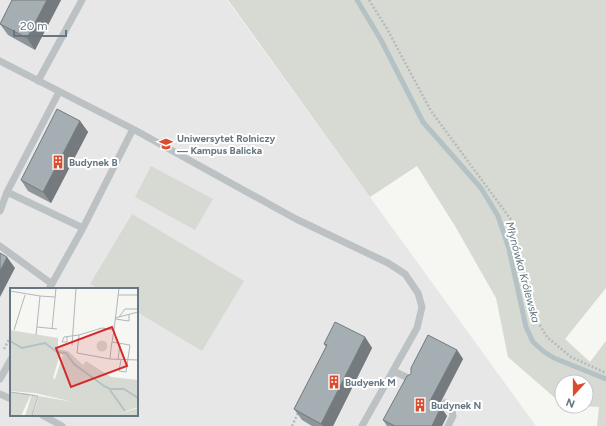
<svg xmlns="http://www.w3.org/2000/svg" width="606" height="426" viewBox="0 0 606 426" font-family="Figtree,sans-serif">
<rect width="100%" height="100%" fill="#f6f6f2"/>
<!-- built -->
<path fill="#e6e7e6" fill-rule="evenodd" d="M0,0h227l309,426h-536zM11,289h126v126h-126z"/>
<!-- green -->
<path fill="#d6dad2" d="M228,0h378v288l-41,51 25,23 16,-21v85h-9l2,-19 -18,-1h5v-24h-24v22l-54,-47 -12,-59 -41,-72 -38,-60 -47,31z
M151,166l62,33 -18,31 -60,-33z
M132,214l112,67 -42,70 -65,-39v-23h-38l-9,-5z"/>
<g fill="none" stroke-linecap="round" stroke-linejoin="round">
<!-- stream -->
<path stroke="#b4c2c5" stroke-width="5" d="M357,0l24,40 42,82 58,66 17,28 11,33 17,78 7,15 10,9 11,7 52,21"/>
<!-- path -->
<path stroke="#b7babc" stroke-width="2.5" stroke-dasharray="2 2" stroke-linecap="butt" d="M369,0l17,27 45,84 81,110 21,93 14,23 24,20 35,16
M4,349l7,-13
M365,382l7,4
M292,426l6,-13"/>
<!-- service -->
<path stroke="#bcc1c4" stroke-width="7" d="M0,61l133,68
M38,81l44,-81
M7,192l76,36
M0,211l7,-19 52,-100
M0,246l52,38
M49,289l34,-61 50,-99 163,90 92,44 17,11 13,19 4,14 -5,21 -55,98
M393,371l20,9
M0,379l11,-20
M0,394l11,5
M445,403l7,7 1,6 -5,10
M42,415l20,11"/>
</g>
<!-- wall -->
<path fill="#8e969a" d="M12,0h49l-26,50 -27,-15 -8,-11z
M80,121l8,11 -37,71 -23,-12 -7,-11z
M365,337l7,11 -39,78h-21l-10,-6 -8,-11 32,-62 -2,-3z
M457,350l6,9 -24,47 8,10 -5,10h-55l-4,-6z"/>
<!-- shaded-wall -->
<path fill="#747a7d" d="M47,0h14l-26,50 -8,-12z
M80,121l8,11 -37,71 -8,-11z
M7,257l8,11 -15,29v-26z
M365,337l7,11 -39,78h-10l-2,-2z
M457,350l6,9 -27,51 -6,-9z
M441,407l6,9 -5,10h-10z"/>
<!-- building -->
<path fill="#a5aeb3" stroke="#747a7d" d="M12,0h35l-20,38 -27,-14z
M57,109l23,12 -37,71 -22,-12z
M0,253l7,4 -7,14z
M335,322l30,15 -44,87 -27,-15 33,-64 -3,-1z
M428,335l29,15 -27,51 11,6 -9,19h-37l-12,-6 24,-44 4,-2v-6z"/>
<!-- icons -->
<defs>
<g id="university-bare" transform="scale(1.08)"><path d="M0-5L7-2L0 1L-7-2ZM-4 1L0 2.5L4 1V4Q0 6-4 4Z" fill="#db4b2d" stroke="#fff" stroke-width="2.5" paint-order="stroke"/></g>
<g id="building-bare" transform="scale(1.08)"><path d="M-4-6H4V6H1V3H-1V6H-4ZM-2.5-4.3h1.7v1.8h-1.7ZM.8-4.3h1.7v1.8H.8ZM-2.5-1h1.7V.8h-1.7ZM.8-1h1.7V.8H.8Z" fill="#db4b2d" stroke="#fff" stroke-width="2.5" paint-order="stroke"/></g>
</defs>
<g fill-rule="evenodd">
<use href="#university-bare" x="166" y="144"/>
<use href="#building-bare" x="58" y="162"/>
<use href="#building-bare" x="334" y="382"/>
<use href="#building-bare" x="420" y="405"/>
</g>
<g text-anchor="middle" stroke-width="4" stroke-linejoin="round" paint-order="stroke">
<!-- poi labels -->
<g font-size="10" font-weight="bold" fill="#667782" stroke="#fff" text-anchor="start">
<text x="177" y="142">Uniwersytet Rolniczy<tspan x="177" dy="12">— Kampus Balicka</tspan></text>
<text x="69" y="166">Budynek B</text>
<text x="345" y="386">Budyenk M</text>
<text x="431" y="409">Budynek N</text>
</g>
<!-- water labels -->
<g font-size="11" font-style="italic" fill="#62797f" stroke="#fff">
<text transform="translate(523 272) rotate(75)" y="4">Młynówka Królewska</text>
</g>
</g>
<!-- overview -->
<g transform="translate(10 288)">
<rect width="128" height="128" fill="#f6f6f2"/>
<path d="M0,42l48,8v11l10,2 15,14 3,-4 25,16 27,3v27l-22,8 22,-7v8h-105l6,-20 34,6 -38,-9 -25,-2zM50,66l3,1 -8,24 -2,-1zM86.5 58a5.5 5.5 0 1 1 11 0a5.5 5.5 0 1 1-11 0ZM0,104l21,2 -10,22h-11zM22,106l5,3 -5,19h-7z" fill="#d6dad2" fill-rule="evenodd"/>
<path fill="none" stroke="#b4c2c5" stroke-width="2" d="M0,53l12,7 23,-5 12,9 9,1 8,11 30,22 6,3h14l14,9M100,102l15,21"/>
<path fill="none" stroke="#afb8bb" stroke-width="1" d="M0,3l30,5M108,7h20M109,29l6,-8h13M105,30l23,-6M105,31l14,2v-6M27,39l20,2M42,41l4,-41M4,42l11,-35M104,42l-12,-2 -23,7 -2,18 33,6 1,-11 3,-18 5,-42M26,47l4,-39 15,1M57,49v5h-5l2,-5 15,-2M102,54l18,3 -4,27 -7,-1 2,-11M62,57l4,-57M100,71l28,1M108,72l2,-16M0,104l28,4 -6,20"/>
<path fill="#d62828" fill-opacity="0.15" stroke="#d62828" stroke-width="2" d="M102,39l15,39 -56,21 -15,-39z"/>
<rect width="128" height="128" fill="none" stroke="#667782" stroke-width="2"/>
</g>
<!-- north arrow -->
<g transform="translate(574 394) rotate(201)"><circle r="19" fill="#ffffff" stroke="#c2c9cd"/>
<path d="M0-3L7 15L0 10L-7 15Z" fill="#db4b2d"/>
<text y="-6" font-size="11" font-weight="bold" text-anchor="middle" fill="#667782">N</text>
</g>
<!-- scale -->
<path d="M14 30v6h52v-6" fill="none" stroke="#667782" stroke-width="2"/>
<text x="20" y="30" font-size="12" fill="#667782" stroke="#ffffff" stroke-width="3" paint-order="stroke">20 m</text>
</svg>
